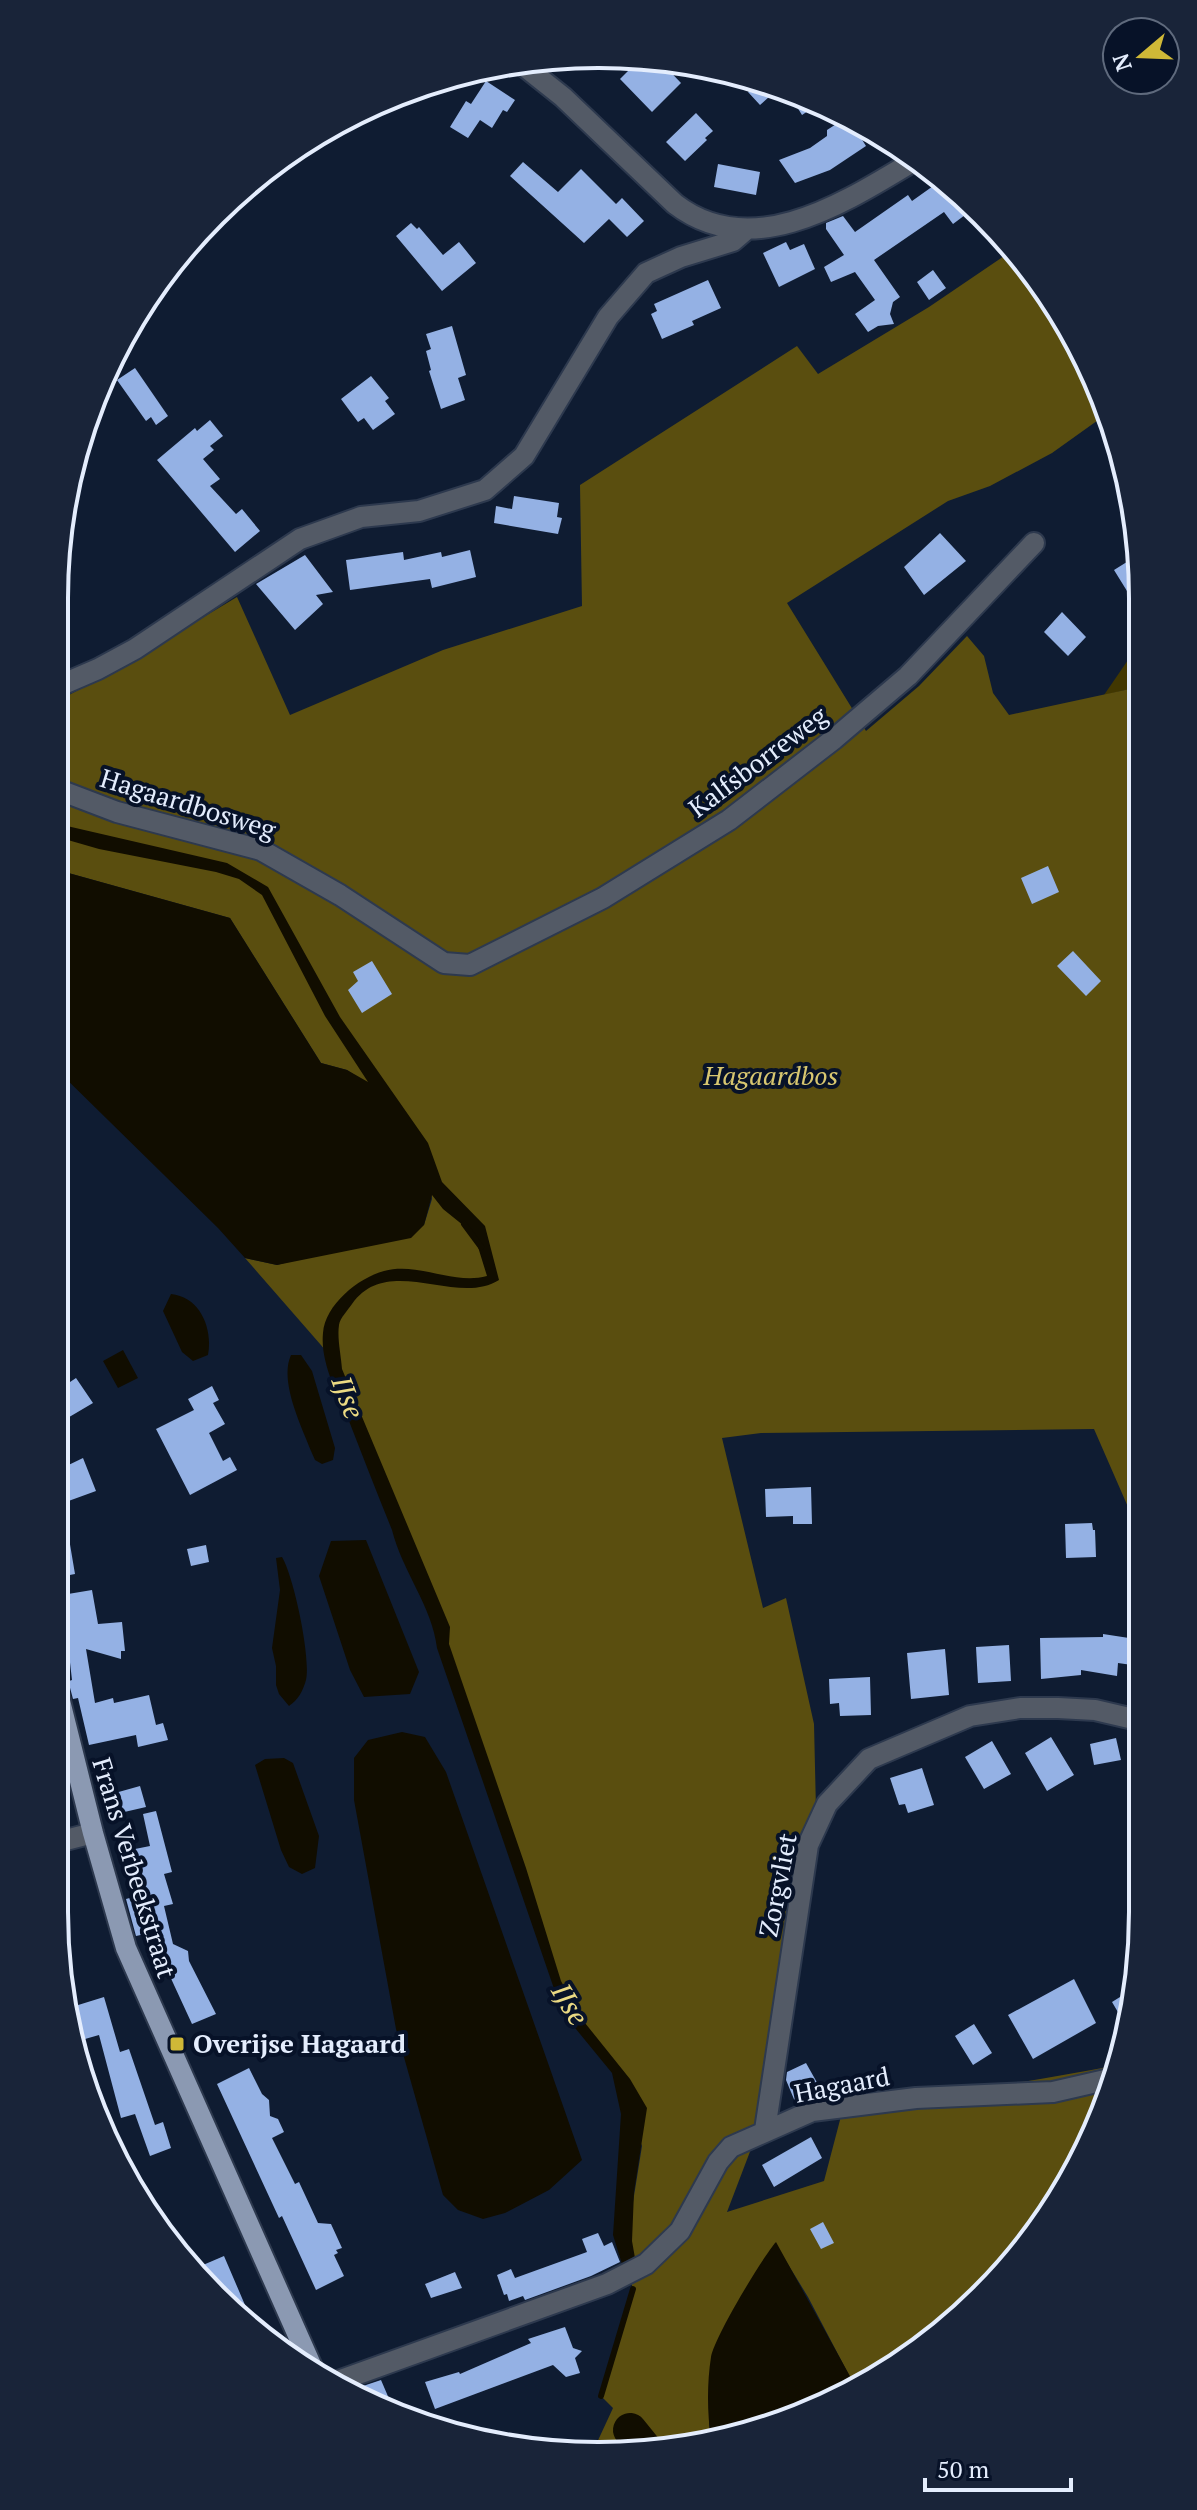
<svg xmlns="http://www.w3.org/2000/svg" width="1197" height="2510" viewBox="0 0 1197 2510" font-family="'PT Serif',serif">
<rect width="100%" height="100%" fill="#0f1c32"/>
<!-- green -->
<path fill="#413701" d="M1139,644v43l-35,8z"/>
<!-- forest -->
<path fill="#5a4e0f" d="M1013,250l18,17 71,124 6,22 -56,40 -62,33 -42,15 -161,102 79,128 53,-45 48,-50 17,20 9,37 16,22 130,-28 3,852 -48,-110 -333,4 -39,5 41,170 23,-10 28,126 2,86 -65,339 -24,63 97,-31 16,-61 2,-25c92,4 186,-13 276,-30l-17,55 -50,94 -67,82 -119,85 -14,-2 -43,-82 -33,-54 -66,180 2,16 -41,12 -76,-2 19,-41 -12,-12 32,-107 -9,-31 18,-112 -30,-80 -49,-65 -150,-434 -79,-207 -89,-102 32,7 147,-40 8,-26 -3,-21 -43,-59 -17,-34 -22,-15 -26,-7 -91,-145 -176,-49v-166l56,-30 127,-76 53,118 153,-65 139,-44 -2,-121 217,-139 21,28 111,-67z"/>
<!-- water -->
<path fill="#110d00" d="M54,823l173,40 41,24 72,130 88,126 14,39 43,44 14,54c-42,27 -111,-27 -147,24 -4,6 -12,14 -13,21 -2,13 2,30 3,44l108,258 -1,17 77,224 35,113 20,37 49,61 17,29 -13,84 -2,49 3,17 -13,6 -9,-29 8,-121 -9,-41 -50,-61 -125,-364c-5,-42 -35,-77 -45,-118 -15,-37 -29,-73 -43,-109 -11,-26 -29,-58 -26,-88 2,-28 35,-55 61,-62 35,-9 69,14 103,5l-13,-42 -31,-25 -11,-14 -8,30 -13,13 -134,27 -32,-7 -27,-30 -164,-161v-198l176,49 91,145 26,7 21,12 -43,-66 -63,-121 -23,-16 -23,-7 -117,-23 -45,-13z
M171,1294c29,3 42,34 37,61l-15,6 -11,-9 -19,-41z
M123,1350l15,28 -20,10 -15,-27z
M291,1355h10l11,16 23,77 -2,12 -11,4 -7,-4 -4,-9c-10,-26 -32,-70 -20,-96z
M366,1540l53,132 -9,22 -46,3 -14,-27 -31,-94 12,-35z
M282,1557c12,20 29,101 24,123 -3,11 -8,20 -17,26l-10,-12 -3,-9v-19l-4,-18 8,-58 -4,-32z
M402,1732l23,5 21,35 136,388 -33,30 -44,23 -22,6 -25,-9 -15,-15 -47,-166 -42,-229v-42l14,-18z
M284,1758l9,5 26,73 -4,32 -13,6 -13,-7 -8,-17 -26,-85 10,-6z
M776,2242l75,136 14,3 -25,19 -129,39c-4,-26 -4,-57 0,-82 3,-19 51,-99 65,-115z"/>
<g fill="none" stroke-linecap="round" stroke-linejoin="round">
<!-- stream -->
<path stroke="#110d00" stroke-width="6" d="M464,1224l17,23
M601,2396l32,-107"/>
<!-- river -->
<path stroke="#110d00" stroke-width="34" d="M630,2430l17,21"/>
</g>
<!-- building -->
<path fill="#94b1e4" d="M641,58l18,2 22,23 -29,29 -32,-33z
M486,81l29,19 -8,12 -4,-2 -11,18 -12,-8 -12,18 -18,-11 16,-26 5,3z
M759,81l21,6 -20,18 -12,-13z
M786,89l21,7 13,7 -18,12z
M696,113l17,18 -8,7 2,2 -22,21 -19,-19z
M844,119l3,5 4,-2 15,24 -36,24 -35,13 -16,-23 31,-12 17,-12v-6z
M523,162l35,30 23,-23 35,35 6,-6 22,23 -17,16 -18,-18 -25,24 -74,-67z
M718,164l42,8 -4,23 -42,-8z
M943,179l30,30 -20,15 -9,-12 -70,48 26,37 -7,5 -3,12 4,10 -16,2 -10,6 -13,-18 20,-14 -20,-28 -24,10 -7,-15 20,-12 -18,-26v-6l17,-7 12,16 53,-37 4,6z
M411,223l6,6 2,-2 24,28 16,-13 17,21 -34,28 -46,-55z
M786,242l4,8 14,-6 11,25 -36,18 -16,-34z
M933,270l13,18 -17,12 -12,-18z
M708,280l13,28 -29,13 2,4 -32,14 -11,-25 6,-3 -3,-7z
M452,326l14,49 -8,3 7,22 -24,9 -12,-38 2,-1 -5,-19 5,-2 -5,-15z
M135,368l33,48 -12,9 -5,-8 -5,4 -29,-41z
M371,376l18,22 -4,3 10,13 -22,16 -9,-12 -6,4 -17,-23z
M210,420l13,16 -13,10 4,4 -11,9 17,20 -10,7 26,28 6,-5 18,22 -25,21 -78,-92 38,-32 2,3z
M514,496l45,7 -2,14 5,1 -4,16 -64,-11 2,-17 16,3z
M940,533l26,28 -42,34 -20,-28z
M470,550l6,27 -44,11 -2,-9 -80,11 -4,-30 57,-8 1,8 37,-8 1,5z
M305,555l28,37 -17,3 7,9 -28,26 -39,-46z
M1138,555v29l-11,7 -13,-21z
M1062,612l24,25 -18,19 -24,-24z
M1048,866l11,26 -27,12 -11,-26z
M1073,951l28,30 -15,15 -29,-30z
M372,961l20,33 -30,19 -14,-23 10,-9 -5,-9z
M54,1367l13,17 9,-6 17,25 -39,23z
M212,1386l7,14 -6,3 12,21 -16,9 14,28 7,-4 7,13 -47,25 -34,-66 38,-19 -6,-11z
M83,1458l13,33 -33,12 12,71 -21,4v-106z
M811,1487l1,37h-19v-8l-27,1 -1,-28z
M1092,1523l1,7h2l1,27 -30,1 -1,-34z
M206,1545l3,17 -18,4 -4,-17z
M92,1590l6,34 24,-2 3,29h-4v8l-35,-10 9,54 18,-5 1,5 35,-8 7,30 7,-2 5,17 -30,7 -2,-12 -47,10 -11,-47 -5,1 -4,-15v-3l3,-1 -9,-79 5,-7z
M1103,1634l39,6 -3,26 -21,-3 -1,13 -36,-6v5l-40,4 -1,-41 63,-1z
M1009,1645l2,36 -33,2 -2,-36z
M945,1649l4,46 -38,4 -4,-46z
M870,1677l1,38 -31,1 -1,-13 -9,1 -1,-25z
M1051,1737l23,38 -27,16 -22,-38z
M1116,1738l5,22 -27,5 -4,-21z
M992,1741l19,33 -27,15 -19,-32z
M922,1768l12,37 -26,8 -3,-9 -6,1 -9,-27z
M140,1786l6,21 -26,6 -5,-20z
M156,1811l16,61 -8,2 9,30 -9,2 9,38 15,7 1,10 27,53 -24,10 -42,-91 -14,3 -10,-37 18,-5 -9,-45 15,-3 -7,-32z
M1074,1979l22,44 -63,36 -25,-44z
M1128,1992l6,12 -1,8 -11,7 -10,-17z
M104,1997l16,55 9,-3 26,76 8,-3 8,26 -21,8 -15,-42 -14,4 -22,-83 -14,4 -10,-33z
M974,2024l18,29 -19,12 -18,-29z
M806,2063l18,32 -28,9 -10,-24 1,-8z
M249,2068l13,26 7,6 1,16 8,3 6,13 -12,6 23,46 4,-2 19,41 13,1 11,24 -6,2 2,3 -4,2 10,21 -28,14 -34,-74 -3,2 -62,-134z
M811,2137l11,21 -48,29 -12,-22z
M823,2222l11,21 -13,6 -11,-20z
M598,2233l6,13 8,-4 8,20 -29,14 -66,24 -2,-4 -14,5 -2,-7 -3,1 -7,-20 14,-6 4,9 72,-26 -5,-13z
M224,2256l33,77 -18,-12 -38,-41 -5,-12z
M455,2272l7,16 -31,10 -6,-14z
M565,2327l8,21 9,3 -7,7 5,15 -14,4 -13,-12 -118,44 -10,-27 34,-10 1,2 71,-31 -3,-4z
M381,2380l12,28 -45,-17z"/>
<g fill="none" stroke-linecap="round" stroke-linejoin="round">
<!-- minor casing -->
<g stroke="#2d394e" stroke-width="24">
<path id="minor" d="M519,62l44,35 112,107c78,60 172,-3 242,-45
M54,688l44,-19 37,-20 165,-110 61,-22 58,-6 66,-21 39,-34 84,-139 38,-44 35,-16 52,-16 14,-12
M54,788l63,24 144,38 79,45 104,68 26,2 133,-67 126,-78 105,-81 74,-63 126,-133
M54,1843l39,-10
M765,2130l43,-285 19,-41 42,-45 101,-43 50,-8h38l37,2 47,11
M330,2384l277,-100 39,-20 34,-33 38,-69 13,-15 81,-36 104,-13 137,-6 61,-14"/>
</g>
<!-- major casing -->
<g stroke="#2d394e" stroke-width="24">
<path id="major" d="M54,1677l39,156 33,115 190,428"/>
</g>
<!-- minor -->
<use href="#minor" stroke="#535a66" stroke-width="20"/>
<!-- major -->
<use href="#major" stroke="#8b99b2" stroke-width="20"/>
</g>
<!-- markers -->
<rect fill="#cfb837" stroke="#071228" stroke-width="3" x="169" y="2036" width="16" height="16" rx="4"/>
<g text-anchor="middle" stroke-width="8" stroke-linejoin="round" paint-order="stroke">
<!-- street labels -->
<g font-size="26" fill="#e4edfd" stroke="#071228">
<text transform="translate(758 762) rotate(-37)" y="9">Kalfsborreweg</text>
<text transform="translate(188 804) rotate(17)" y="9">Hagaardbosweg</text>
<text transform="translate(134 1868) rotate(73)" y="9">Frans Verbeekstraat</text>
<text transform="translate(778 1885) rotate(-79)" y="9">Zorgvliet</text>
<text transform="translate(842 2085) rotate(-11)" y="9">Hagaard</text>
</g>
<!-- park labels -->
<g font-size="26" font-style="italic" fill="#d8c770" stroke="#071228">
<text x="771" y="1085">Hagaardbos</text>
</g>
<!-- poi labels -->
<g font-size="26" font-weight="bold" fill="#e4edfd" stroke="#071228" text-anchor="start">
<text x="193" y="2053">Overijse Hagaard</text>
</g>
<!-- water labels -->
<g font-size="28" font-style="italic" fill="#ebda83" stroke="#071228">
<text transform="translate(348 1397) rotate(69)" y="10">IJse</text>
<text transform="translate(570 2004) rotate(59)" y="10">IJse</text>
</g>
</g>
<!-- crop -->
<path d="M0 0H1197V2510H0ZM598 68H599A530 530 0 0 1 1129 598V1912A530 530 0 0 1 599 2442H598A530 530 0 0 1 68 1912V598A530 530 0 0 1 598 68Z" fill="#192439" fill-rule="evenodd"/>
<path fill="none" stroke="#e4edfd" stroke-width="4" d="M598 68H599A530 530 0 0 1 1129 598V1912A530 530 0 0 1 599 2442H598A530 530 0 0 1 68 1912V598A530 530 0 0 1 598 68Z"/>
<!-- north arrow -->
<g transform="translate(1141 56) rotate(251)"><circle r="38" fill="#071228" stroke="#5f6a7d" stroke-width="2"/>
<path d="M0-6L14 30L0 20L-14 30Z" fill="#cfb837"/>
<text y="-12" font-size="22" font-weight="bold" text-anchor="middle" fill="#e4edfd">N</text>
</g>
<!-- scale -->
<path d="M925 2478v12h146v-12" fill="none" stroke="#e4edfd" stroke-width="4"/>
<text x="937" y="2478" font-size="24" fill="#e4edfd" stroke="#071228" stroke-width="6" paint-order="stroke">50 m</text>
</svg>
